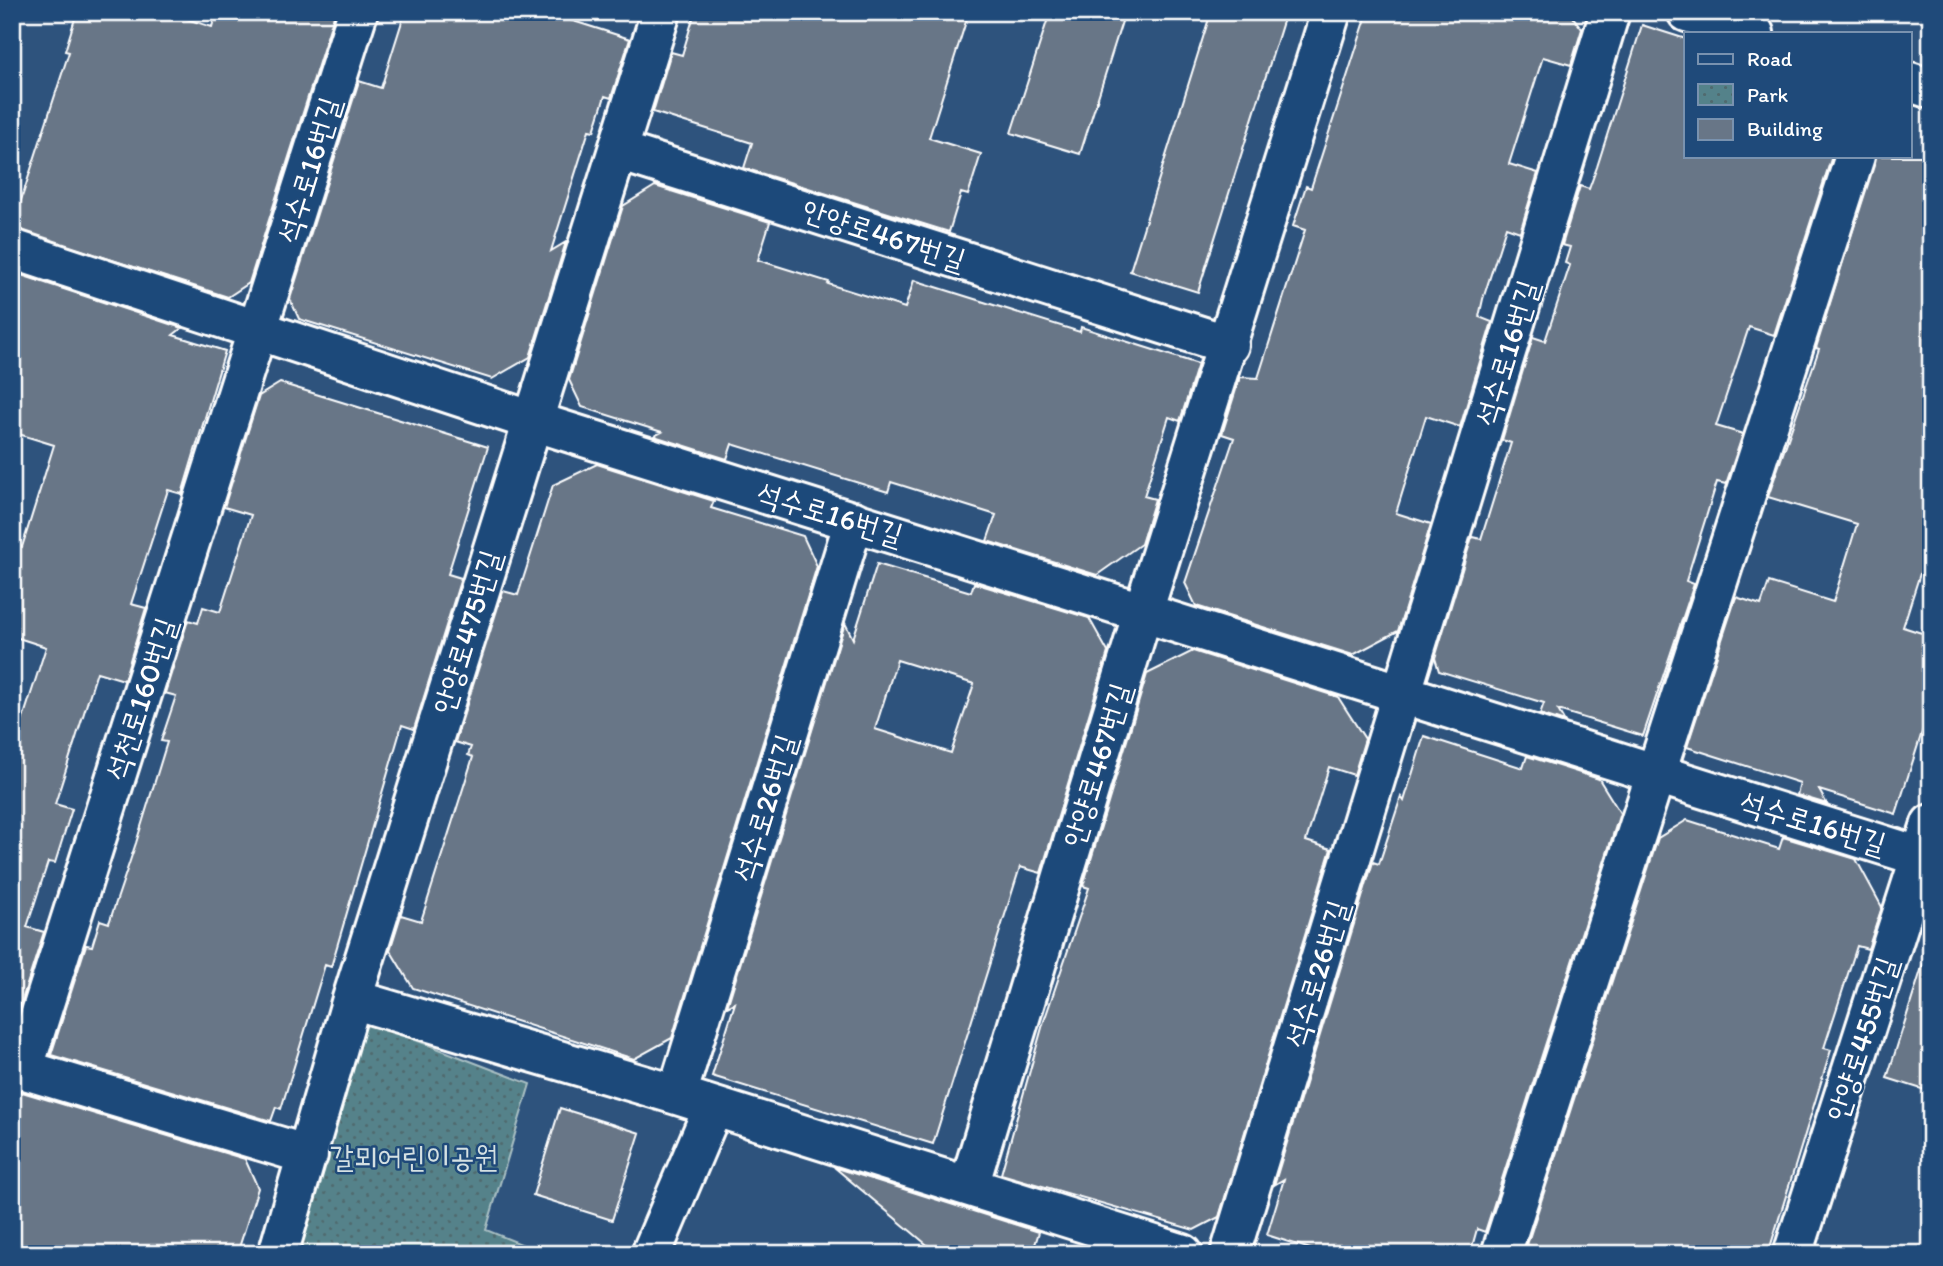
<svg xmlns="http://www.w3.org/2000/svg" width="1943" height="1266" viewBox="0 0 1943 1266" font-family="Itim,'Poor Story',sans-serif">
<defs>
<pattern id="park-dots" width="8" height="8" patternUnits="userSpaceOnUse" patternTransform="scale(1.75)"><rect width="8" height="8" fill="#54828a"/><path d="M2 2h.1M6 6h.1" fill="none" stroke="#506a6e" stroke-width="1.8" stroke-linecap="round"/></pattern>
</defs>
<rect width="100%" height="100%" fill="#2e537d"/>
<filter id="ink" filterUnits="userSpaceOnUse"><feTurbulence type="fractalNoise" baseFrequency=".0143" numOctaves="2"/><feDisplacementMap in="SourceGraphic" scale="14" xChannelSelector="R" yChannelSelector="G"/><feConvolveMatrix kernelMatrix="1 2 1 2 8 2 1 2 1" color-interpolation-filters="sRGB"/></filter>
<g filter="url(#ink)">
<!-- park -->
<path fill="url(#park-dots)" stroke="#aac0c4" stroke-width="2" d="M361,1019l169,65 -44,146 60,24h-255z"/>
<!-- building -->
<path fill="#687687" stroke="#fff" stroke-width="2" fill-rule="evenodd" d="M77,12h88l47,15 4,-15h119l-86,271 -21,14 -216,-69 57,-176 -4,-1z
M405,12h140l85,27 -19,59 -6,-2 -11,35 -5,-1 -38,121 15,-9 -36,115 -38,22 -193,-60 -9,-20 69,-218 22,7z
M695,12h274l-40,126 52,16 -13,41 -7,-2 -12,39 -205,-64 8,-25 -99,-31 18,-60 11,3z
M1050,12h75l-45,142 -69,-21z
M1211,12h75l-88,280 -68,-21z
M1368,12h201l13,17 -11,36 -28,-8 -34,107 29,9 -18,59 -14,-5 -23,72 -4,18 13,5 -32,105 -34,-11 -30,97 35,11 -33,107 -45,24 -157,-49 -11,-23 49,-145 -12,-4 18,-57 18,1 47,-148 -12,-4 13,-40 5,2z
M1642,25l44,14v117h146l-58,179 -25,-8 -33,99 27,8 -17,50 -9,-2 -31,99 8,3 -51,152 -85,-26 7,12 -25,-8 4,-11 -105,-32 -4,-13 37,-121 9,2 30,-96 -9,-3 31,-103 12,4 25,-76 -5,-2 5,-16 -8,-2 18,-59 9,3 8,-22z
M1876,156h55v383l-28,88 28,9v68l-35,110 -77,-24 8,14 -30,-9 3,-12 -113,-36 49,-150 25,8 8,-23 64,20 24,-78 -89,-27 51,-148 -3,-1z
M655,186l115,36 -12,38 71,22 -1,2 77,24 9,-28 166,52 1,-5 117,37 -18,57 -11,-4 -25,79 11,3 -14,45 -44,31 -110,-34 9,-26 -105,-33 -3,10 -156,-48 -5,15 -73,-23 8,-4 -80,-25 -13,-27 54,-174z
M12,272l170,56 -9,7 52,16 -43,143 -14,-4 -37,114 15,4 -22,72 -27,-8 -42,132 17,5 -17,54 -7,-1 -21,65 17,5 -32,99v-278l34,-106 -34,-11v-92l10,3 32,-102 -42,-13z
M280,383l208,64 -40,127 13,4 -47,151 -12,-4 -71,242 -6,-2 -44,144 -5,-2 -5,14 -220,-66 35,-110 6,1 8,-26 9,3 27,-80 31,-101 -6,-1 15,-45 -11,-3 23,-73 10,3 5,-16 17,5 31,-97 -27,-8 35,-111z
M597,464l117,37 -3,7 92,28 14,30 -145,472 -38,21 -221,-71 -23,-38 11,-35 20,6 52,-164 -5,-2 3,-8 -16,-5 48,-151 15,4 35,-110z
M877,564l94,28 3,-9 115,35 19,34 -67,221 -21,-6 -87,277 -221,-68 23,-73 -8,4 118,-384 8,16zM897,660l77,24 -23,69 -76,-24z
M1193,651l145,46 27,42 -11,36 -25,-8 -23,74 25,8 -112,368 -25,13 -193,-56 42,-150 46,-136 -6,-2 64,-212z
M1424,736l99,32 4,-12 72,23 21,34 -135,419 -8,-3 -7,25h-144l-59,-19 17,-56 -10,6 99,-323 6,2 22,-67 3,4z
M1687,820l92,29 4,-12 73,22 26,48 -14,42 -11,-3 -33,102 7,2 -63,204h-212l-29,-9 131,-407z
M1923,964l8,1v127l-44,-14z
M12,1089l233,70 13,29 -21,66h-225z
M560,1108l80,25 -28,87 -79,-25z
M834,1167l205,65 -7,22h-94z"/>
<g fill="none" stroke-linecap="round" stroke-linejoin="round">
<!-- minor casing -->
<g stroke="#fff" stroke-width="44">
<path id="minor" d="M1687,12l67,21
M1910,82l21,7
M619,151l610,194
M12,249l521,172 1398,439
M352,999l325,96 506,159
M12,1066l296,89
M23,1070l335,-1058
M677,1095l177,-574
M969,1186l174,-574 188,-600
M278,1254l74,-255 309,-987
M651,1254l62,-146
M1230,1254l380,-1242
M1501,1254l354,-1098
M1793,1254l138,-430"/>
</g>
<!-- minor -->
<use href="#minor" stroke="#1f4a7a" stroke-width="38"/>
</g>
</g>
<g text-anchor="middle" stroke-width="5" stroke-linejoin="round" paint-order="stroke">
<!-- street labels -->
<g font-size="30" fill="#fff" stroke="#1f4a7a">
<text transform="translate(309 170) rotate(-73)" y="10">석수로16번길</text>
<text transform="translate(884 235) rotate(18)" y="10">안양로467번길</text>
<text transform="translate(1507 353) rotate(-73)" y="10">석수로16번길</text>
<text transform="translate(830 514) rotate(17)" y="10">석수로16번길</text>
<text transform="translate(467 632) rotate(-73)" y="10">안양로475번길</text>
<text transform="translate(141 699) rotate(-72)" y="10">석천로160번길</text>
<text transform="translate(1097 765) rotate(-73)" y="10">안양로467번길</text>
<text transform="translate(765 808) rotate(-73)" y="10">석수로26번길</text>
<text transform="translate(1813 823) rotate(17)" y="10">석수로16번길</text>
<text transform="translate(1317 974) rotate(-73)" y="10">석수로26번길</text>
<text transform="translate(1862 1039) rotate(-72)" y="10">안양로455번길</text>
</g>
<!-- park labels -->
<g font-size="30" fill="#d4e0e2" stroke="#1f4a7a">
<text x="414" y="1167">갈뫼어린이공원</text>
</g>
</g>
<!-- margin -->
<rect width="1943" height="1266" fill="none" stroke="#1f4a7a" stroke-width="42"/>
<rect x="21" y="21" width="1901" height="1224" fill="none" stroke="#fff" stroke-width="2.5" filter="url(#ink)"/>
<!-- legend -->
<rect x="1684" y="32" width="228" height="126" fill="#1f4a7a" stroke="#7992af" stroke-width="2"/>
<rect x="1698" y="54" width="35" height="10" fill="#1f4a7a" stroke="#7992af" stroke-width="2"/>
<text x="1747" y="66" font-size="21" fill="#ffffff">Road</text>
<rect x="1698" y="84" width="35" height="21" fill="url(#park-dots)" stroke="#7992af" stroke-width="2"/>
<text x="1747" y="102" font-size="21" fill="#ffffff">Park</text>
<rect x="1698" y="119" width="35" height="21" fill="#687687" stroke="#7992af" stroke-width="2"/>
<text x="1747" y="136" font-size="21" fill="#ffffff">Building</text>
</svg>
